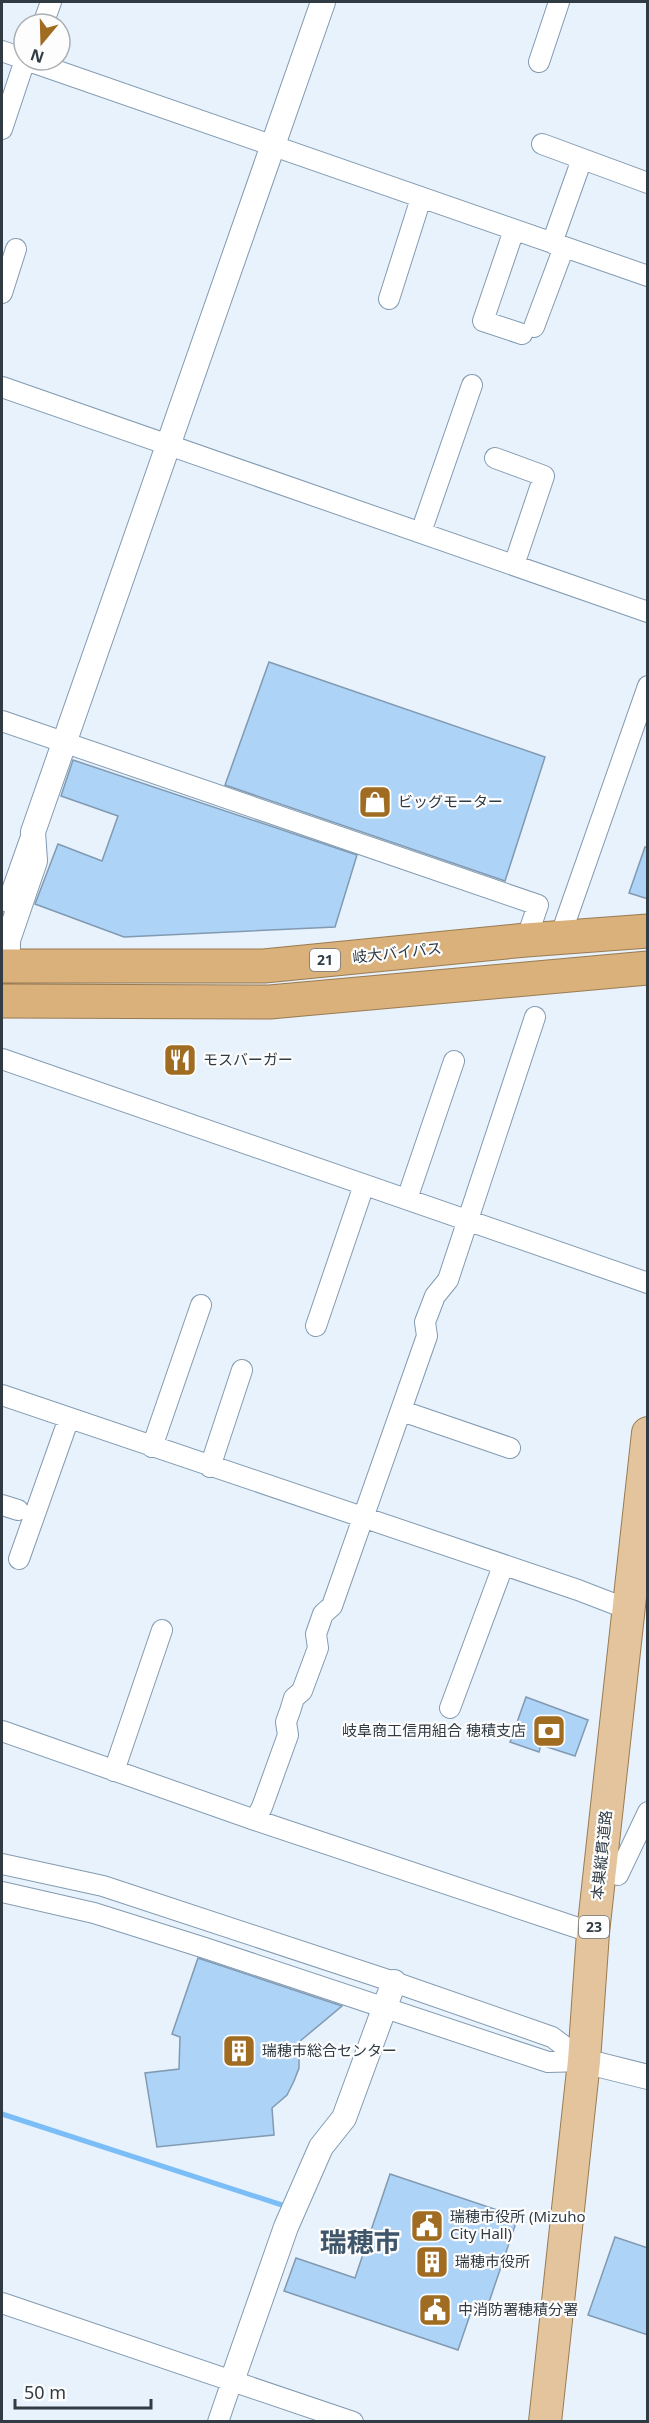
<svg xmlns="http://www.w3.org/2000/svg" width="649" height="2423" viewBox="0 0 649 2423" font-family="'Noto Sans','Noto Sans JP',sans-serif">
<rect width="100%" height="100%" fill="#e7f2fc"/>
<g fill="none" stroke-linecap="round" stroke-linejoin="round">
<!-- stream -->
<path stroke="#7bbdf6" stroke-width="5" d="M2,2114l280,91"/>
</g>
<!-- building -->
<path fill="#add3f7" stroke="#819ab1" stroke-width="1.5" d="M269,662l276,95 -40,124 -280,-96z
M73,760l284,95 -22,72 -211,10 -89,-33 23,-60 44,17 16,-45 -57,-20z
M645,847l3,1v51l-19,-6z
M526,1697l62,23 -13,36 -34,-11 -2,7 -29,-10z
M198,1958l144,48 -43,36v26l-5,13 -7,14 -15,13 2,27 -117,12 -12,-74 34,-4 1,-32 -8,-3z
M390,2174l128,43 -31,91 -13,-5 -16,47 -174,-59 12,-33 59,20z
M615,2237l33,11v87l-60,-20z"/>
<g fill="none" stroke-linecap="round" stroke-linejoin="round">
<!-- minor-tunnel -->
<path stroke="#c2cdd7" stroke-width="20" stroke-dasharray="20 10" stroke-linecap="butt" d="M2,920l6,-18"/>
<!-- minor casing -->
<g stroke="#829bb2" stroke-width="22">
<path id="minor" d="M43,24l8,-22
M2,51l22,8
M26,60l622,216
M539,62l20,-60
M2,129l23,-69
M542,144l106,39
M514,230l-31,91 39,13
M552,243l30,-84
M2,293l14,-44
M389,299l32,-101
M534,327l30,-80
M2,387l646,225
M495,458l49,18 -30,89
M421,532l51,-147
M2,721l536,184 -12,35
M8,902l24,-68
M560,937l88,-251
M2,1059l646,224
M407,1199l47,-138
M316,1326l48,-141
M2,1395l576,195 52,20
M402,1411l108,37
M152,1447l49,-142
M210,1467l32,-97
M2,1505l16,5
M19,1559l50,-141
M450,1708l53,-142
M2,1731l253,89 338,113
M114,1771l48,-141
M255,1820l7,-13 26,-72 -2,-13 4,-11 4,-13 8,-7 16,-43 -2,-14 7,-20 9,-8 95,-270 -2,-14 10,-26 13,-16 87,-263
M2,1864l101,22 291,96 158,55 32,24
M618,1875l30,-63
M2,1892l92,21 111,35 343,114 36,-1
M2,2303l351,119
M218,2422l14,-41"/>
</g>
<!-- tertiary casing -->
<g stroke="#829bb2" stroke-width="26">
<path id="tertiary" d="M8,966v-26l27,-79 -2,-29 290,-830
M584,2061l64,16
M232,2381l54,-154 35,-80 23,-29 50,-136"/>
</g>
<!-- primary casing -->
<g stroke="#997b52" stroke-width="34">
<path id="primary" d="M545,2422l39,-361 9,-128 55,-500"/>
</g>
<!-- trunk casing -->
<g stroke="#997b52" stroke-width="35">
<path id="trunk" d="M2,966h262l262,-26 122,-9
M2,1001l268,1 378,-34"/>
</g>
<!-- minor -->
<use href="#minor" stroke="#fff" stroke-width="20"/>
<!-- tertiary -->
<use href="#tertiary" stroke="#fff" stroke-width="24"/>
<!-- primary -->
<use href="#primary" stroke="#e3c49c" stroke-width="32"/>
<!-- trunk -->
<use href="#trunk" stroke="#dab07b" stroke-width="33"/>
</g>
<!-- icons -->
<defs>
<g id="shop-square" transform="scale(1.725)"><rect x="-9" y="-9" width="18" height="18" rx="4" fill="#9f6c22" stroke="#fdfdfd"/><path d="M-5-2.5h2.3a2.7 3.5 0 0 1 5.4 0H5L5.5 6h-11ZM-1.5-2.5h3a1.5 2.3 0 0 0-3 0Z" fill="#fff"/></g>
<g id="restaurant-square" transform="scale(1.725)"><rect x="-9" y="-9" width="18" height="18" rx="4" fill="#9f6c22" stroke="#fdfdfd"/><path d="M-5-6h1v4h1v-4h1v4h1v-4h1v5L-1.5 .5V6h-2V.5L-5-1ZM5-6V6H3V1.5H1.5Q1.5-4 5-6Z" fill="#fff"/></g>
<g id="bank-square" transform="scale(1.725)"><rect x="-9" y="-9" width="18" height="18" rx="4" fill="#9f6c22" stroke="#fdfdfd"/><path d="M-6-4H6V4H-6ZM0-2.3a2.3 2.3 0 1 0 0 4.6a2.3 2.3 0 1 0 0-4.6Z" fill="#fff"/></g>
<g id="building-square" transform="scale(1.725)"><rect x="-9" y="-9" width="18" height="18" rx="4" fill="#9f6c22" stroke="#fdfdfd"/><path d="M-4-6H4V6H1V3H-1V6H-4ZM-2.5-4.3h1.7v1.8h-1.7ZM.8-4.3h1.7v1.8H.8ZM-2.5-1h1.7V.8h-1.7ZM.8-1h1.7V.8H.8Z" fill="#fff"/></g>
<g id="civic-square" transform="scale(1.725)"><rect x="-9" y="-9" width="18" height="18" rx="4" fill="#9f6c22" stroke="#fdfdfd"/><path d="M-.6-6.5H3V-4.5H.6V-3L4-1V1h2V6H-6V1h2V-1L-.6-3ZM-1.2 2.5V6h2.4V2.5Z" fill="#fff"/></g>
</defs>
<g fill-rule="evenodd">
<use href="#shop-square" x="375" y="802"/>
<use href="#restaurant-square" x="180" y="1060"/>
<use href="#bank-square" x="549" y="1731"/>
<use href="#building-square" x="239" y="2051"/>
<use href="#civic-square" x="427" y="2226"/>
<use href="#building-square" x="432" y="2262"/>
<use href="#civic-square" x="435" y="2310"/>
</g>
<g text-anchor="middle" stroke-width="4.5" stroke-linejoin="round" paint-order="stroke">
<!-- shield labels -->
<g fill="#fdfdfd" stroke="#6e757c" stroke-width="1.5">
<rect x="310" y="949" width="30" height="22" rx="4.5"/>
<rect x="579" y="1916" width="30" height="22" rx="4.5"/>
</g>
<g font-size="14" font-weight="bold" fill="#303b44">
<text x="325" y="965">21</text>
<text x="594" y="1932">23</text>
</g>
<!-- poi labels -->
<g font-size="15" fill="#303b44" stroke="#fdfdfd" text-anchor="start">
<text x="398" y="807">ビッグモーター</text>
<text x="203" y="1065">モスバーガー</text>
<text x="526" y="1736" text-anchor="end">岐阜商工信用組合 穂積支店</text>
<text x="262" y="2056">瑞穂市総合センター</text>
<text x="450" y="2222">瑞穂市役所 (Mizuho<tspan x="450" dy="17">City Hall)</tspan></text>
<text x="455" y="2267">瑞穂市役所</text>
<text x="458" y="2315">中消防署穂積分署</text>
</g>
<!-- street labels -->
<g font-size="15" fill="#303b44" stroke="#fdfdfd">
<text transform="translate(397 953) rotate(-6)" y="5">岐大バイパス</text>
<text transform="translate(602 1855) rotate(-84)" y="5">本巣縦貫道路</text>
</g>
<!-- town labels -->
<g font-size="27" font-weight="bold" fill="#3e556a" stroke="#fdfdfd">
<text x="360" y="2252">瑞穂市</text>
</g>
</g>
<!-- border -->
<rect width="649" height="2423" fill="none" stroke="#303b44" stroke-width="6"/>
<!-- north arrow -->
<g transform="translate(42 42) rotate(199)"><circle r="28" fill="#fdfdfd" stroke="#abafb3" stroke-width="1.5"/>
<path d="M0-4.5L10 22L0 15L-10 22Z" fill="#9f6c22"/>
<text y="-9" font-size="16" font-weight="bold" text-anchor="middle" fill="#303b44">N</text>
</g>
<!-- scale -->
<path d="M15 2399v9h136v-9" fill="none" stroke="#303b44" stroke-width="3"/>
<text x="24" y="2399" font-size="18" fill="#303b44" stroke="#fdfdfd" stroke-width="4.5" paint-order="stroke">50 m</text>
</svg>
